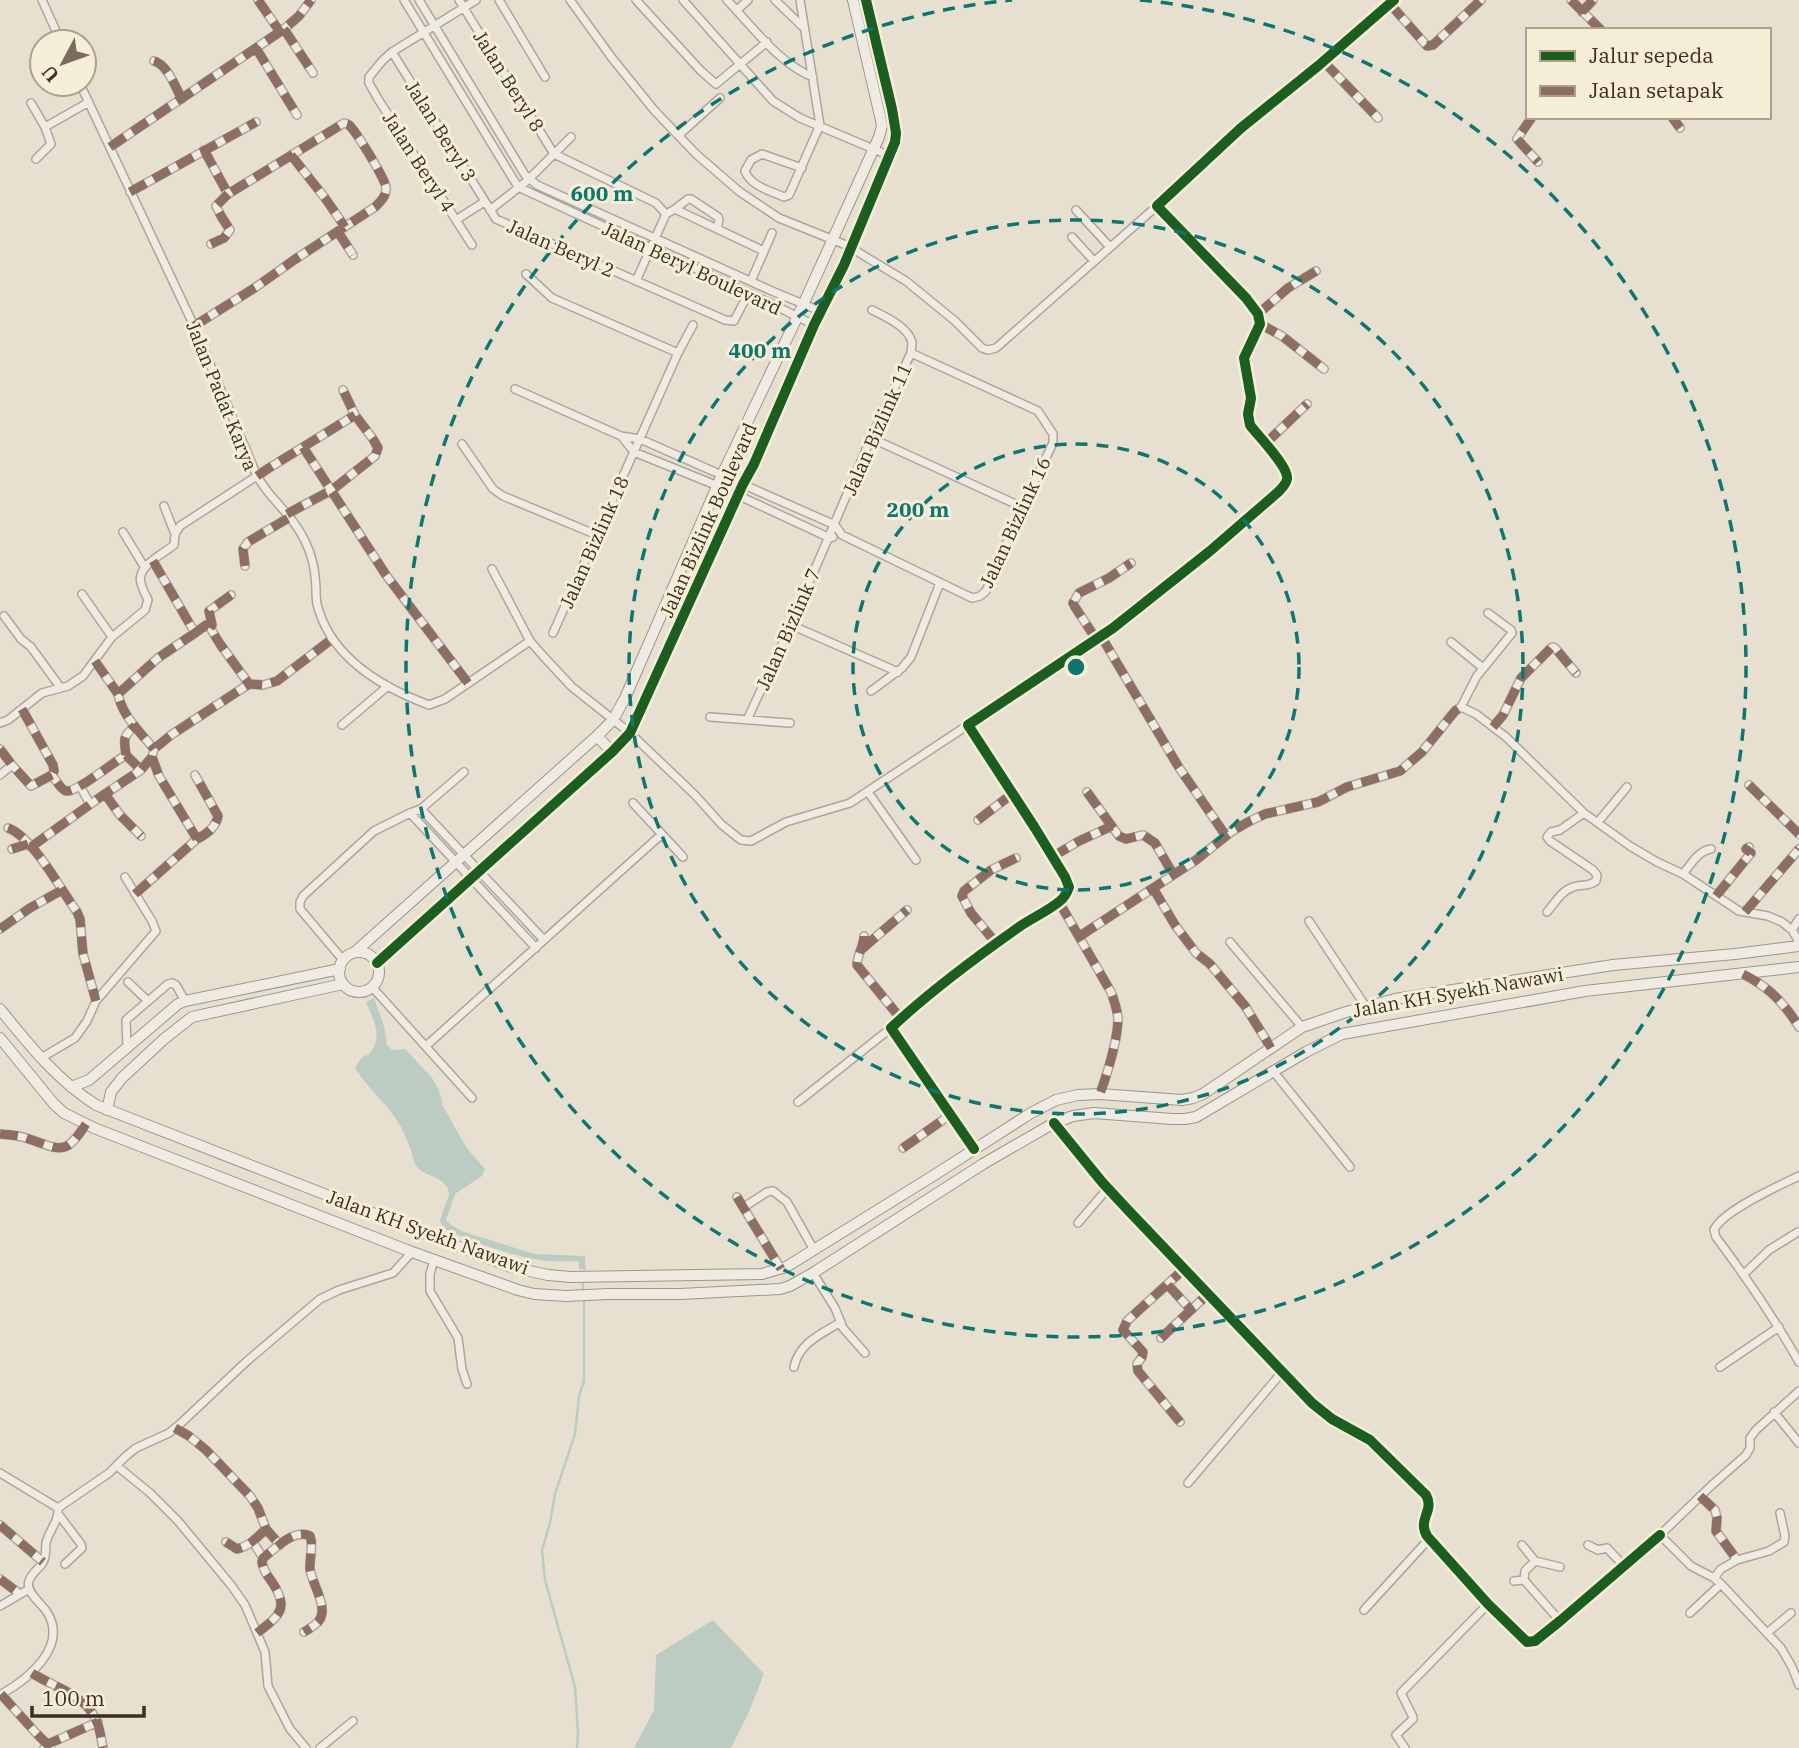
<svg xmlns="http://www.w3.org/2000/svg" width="1799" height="1748" viewBox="0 0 1799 1748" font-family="'IBM Plex Serif',serif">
<rect width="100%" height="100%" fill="#e7e0d1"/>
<!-- water -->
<path fill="#bcccc2" d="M374,998l10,28 3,19 5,5 13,-1 27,29 7,12 4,16 23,41 19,22 -3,7 -27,18 -9,26 5,5 13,7 71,22 50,2 1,14 -7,-1v-8c-13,0 -26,1 -39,-1 -28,-4 -70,-19 -95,-31l-5,-8c1,-6 8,-22 9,-26 1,-17 -23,-18 -31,-27 -5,-6 -5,-13 -8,-20 -3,-9 -8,-21 -14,-29 -12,-18 -29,-32 -41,-51l7,-11 8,-3c13,-20 4,-32 -4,-52z
M713,1620l51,54 -16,40 -17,34h-97l20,-38 2,-55z"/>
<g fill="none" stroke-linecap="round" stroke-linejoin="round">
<!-- stream -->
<path stroke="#bcccc2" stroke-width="2.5" d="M583,1281v9
M577,1748l1,-16 -3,-45 -30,-107 -3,-30 8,-27 5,-29 20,-60 4,-38 5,-15v-82"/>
<!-- street casing -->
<g stroke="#ada599" stroke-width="10">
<path id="street" d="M42,0l19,42
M258,0l22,32
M404,0l114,187 250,115 46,23
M419,0l106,175 12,10 235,106 48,20
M459,0l95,154 102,49 10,11
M499,0l46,77
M570,0l42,58 42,52 42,44 44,38 39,26 72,29 10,7 45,27 49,40 27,27 6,2 8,-2 161,-142
M636,0l65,71 15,13 51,-42
M683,0l90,101 27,17 90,38
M727,0c25,26 52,64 86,77
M775,0l29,28
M800,0l20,125
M1571,0l30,30
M1390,4l37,42 6,-1 48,-45
M737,10l11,-10
M1582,12l11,-12
M284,29l29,44
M256,48l41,67
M392,52l104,167 229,101 9,1 14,-27
M154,61c14,4 21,26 28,38
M1324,62l54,56
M31,103l14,24
M1532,117l-15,22 21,23
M1672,117l8,11
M679,135l41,-37
M110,147l174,-118 15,-13 12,-16
M291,155l34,43 20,29
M36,159l15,-15 -6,-17 44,-25
M802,168l-40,-14 -11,6 -6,11c5,15 26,20 39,26l5,-2 31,-70
M130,192l126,-70
M675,209l13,-10h3l27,18 1,3 -2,9
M490,210l37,-29 44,-44
M1076,210l34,37
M666,214l9,-5 89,42
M456,220l28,-18
M338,232l15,23
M1072,237l22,24
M211,244l13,-6 6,-8 -9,-14 -5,-10 12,-12
M472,245l-94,-146 -9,-16v-6l13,-16 10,-9 84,-52
M526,274l26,24 126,55
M636,281l30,-67
M751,281l21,-48
M1258,314l30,-26 28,-17
M1260,324l22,12 42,33
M194,326l62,-39 38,-27 81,-53c6,-6 11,-10 11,-19 0,-8 -30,-57 -37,-63 -1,-1 -3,-1 -5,-2l-116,71 -24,-44
M515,389l106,47 19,3 195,86 7,10 130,63 8,-2 6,-5 36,-84 31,-64v-9l-15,-23 -127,-58
M355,415l-86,53 -12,8c5,8 10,16 16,22 12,14 24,26 32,43 8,16 10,30 11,47 0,5 0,11 1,16 13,53 64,83 112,101l16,-6 85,-58
M622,437l12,15 84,34 112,52 3,-1
M871,438l151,69
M462,444l31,45 10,7 94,39
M1265,444l42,-40
M303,447l83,128 82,108
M164,506l11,28
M287,514l45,-24 43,-34 3,-8 -5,-9 -18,-24 -12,-25
M123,532l22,36
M153,561l42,72 -37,25 -40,36c4,22 23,39 36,55
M245,566l-2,-17 5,-7 42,-25
M492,569l38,72 14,16 28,30 58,46 65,62 27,30 19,15 10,1 35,-19 64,-19 118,-78
M82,594l30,43
M1488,613l23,17 1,3 -35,43 -16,31 15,7 30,23 78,76 46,33 27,16 26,12 56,37 29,5 14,6 10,8 7,12
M4,616l17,23 10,8 29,40
M791,625l107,47
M210,628l2,-3 -3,-14 22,-16
M195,633l11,-8 3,1 11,18 29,40
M553,633l125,-280 15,-28
M1101,636l77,130 48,70
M1096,639l-21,-32 -2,-4 6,-10 30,-15 22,-15
M1451,642l32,26
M95,661l23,33
M871,691l31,-23 9,-11 29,-74
M22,709l31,56 1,6 -2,4
M710,717l80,6
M747,720l44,-95 80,-187 40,-85c0,-1 1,-10 1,-11 -5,-16 -26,-25 -40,-32
M0,723l8,-3 34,-27 26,-7 15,-10 29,-39 33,-27 3,-10c-2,-5 -6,-11 -7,-17 -5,-17 22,-29 33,-38l1,-11 5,-8 77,-50 -63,-150 -114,-242
M342,725l46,-39
M1493,727l10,-12 18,-37 30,-30 2,-1 3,2 20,24
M0,749l12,16 19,21 21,-11c3,4 10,16 15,16 10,1 48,-30 59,-36l15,15
M126,755c-2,-15 -4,-18 9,-29
M152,757l7,19 38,63
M0,775l12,-10
M1749,785l50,49
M80,786l10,18
M868,792l48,68
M1087,792l32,44 7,3 17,-4 12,8 18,31
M105,794l15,21 21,21
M633,803l50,54
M421,809l123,131
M410,813l126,135
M978,820l34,-26
M1598,822l29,-35
M8,828c25,9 53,62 69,84l3,7 3,35 13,47
M31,847l68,-49 42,-28 11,-13 2,-8 17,-14 78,-51 14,1 14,-4 55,-42
M12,849l16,-5
M1052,857l27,-16 33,-15
M1683,874c8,-10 15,-23 28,-25
M1153,888l22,37 21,28 14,11 35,42 26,42
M135,894l62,-55c10,-5 19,-12 21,-23l-23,-41
M1716,896l35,-43 -5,-4 3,-2
M1059,902l52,90c3,8 6,17 7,26 0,22 -11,56 -18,76
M1547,912c8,-9 14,-21 26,-25 9,-3 15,0 23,-6l1,-6 -4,-5 -43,-29 -3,-4 4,-5 9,-2 24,-17
M1745,912l54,-63
M1309,921l57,86
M0,929l30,-21 32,-18
M1792,930l7,-11
M864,936c0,10 -7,19 -7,29l44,54
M1080,936l116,-76 35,-28 17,-10 17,-8 53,-12 29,-15 53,-16 22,-19 33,-41 6,-4
M1230,942l72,85
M996,943l-25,-30 -9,-17 2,-5 27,-21 25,-12
M863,948l44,-38
M343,960l-43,-51v-7l3,-6 71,-65 36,-18 11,-4 43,-37
M1743,974c26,13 41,29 56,53
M128,982l20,19
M373,988l99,110
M426,1046l236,-212
M127,1047l-1,-27 42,-36 4,-1 4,2 9,16
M41,1058l34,-20 12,-17 9,-20 60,-70 -4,-10 -27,-44
M1273,1071l77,96
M798,1102l93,-74
M1054,1123l48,59 26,28 184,193 20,16 38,21 56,55c9,16 -9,24 1,41l61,68 39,38 8,-1 25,-20 100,-86
M0,1134c10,1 19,1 29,5 33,11 36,17 57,-15
M903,1148l47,-33
M974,1149l-83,-121c39,-37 84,-70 128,-101 13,-9 29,-16 41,-26 5,-4 7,-8 9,-14l-4,-10 -30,-49 -67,-103 145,-97 97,-77 67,-58c4,-4 9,-8 10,-14 2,-12 -29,-43 -37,-54l-2,-11 3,-16 -7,-40 16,-34 -2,-10 -12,-16 -89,-92 84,-78 77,-62 76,-66
M1799,1176c-19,9 -77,35 -85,54l2,7c30,40 58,81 83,125
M737,1197l44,72
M744,1207l23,-15 6,-1 14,11 27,48
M1078,1223l30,-35
M434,1260l-4,14v17l28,47 4,31 5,15
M813,1273l22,35 8,20 22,25
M1744,1274l25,-24 29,-18
M1168,1285l23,25
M1161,1338l47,-44
M794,1367c5,-24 27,-33 47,-45
M1720,1367l59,-40
M1799,1391l-43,39 -6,8v10l-4,7 -34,30 -52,50 31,31 23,12 7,6 60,64 11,19 7,18
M1774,1412l25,31
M1180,1422l-42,-51 -1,-7 5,-7 1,-5 -20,-22 4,-9 57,-52
M175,1428l14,8 17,14 44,46 8,12 8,21 14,16
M117,1466l33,27 28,28 53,64 14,20 20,47 3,34 22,43 16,19
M0,1473l58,35c1,14 -9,22 -12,35 -1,8 1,14 -4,21 -4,5 -11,10 -13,17 -4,11 13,23 18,31 22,35 -20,68 -47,83
M1188,1483l95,-112
M1700,1496l15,14 2,8 -1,13 21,29
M58,1508l51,-35 17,-17 10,-8 33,-15 11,-9 67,-63 73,-62 19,-9 54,-17 19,-21
M59,1515l22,29 1,4 -17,16
M0,1525l43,37
M226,1542l11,7c14,-4 18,-10 29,-20
M253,1542l10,16
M1522,1545l13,16
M1588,1545l10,5 9,-2 17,18
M1714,1578l7,-9 16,-9 32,-9 15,-9 1,-6 -5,-23
M0,1579l20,15
M1524,1580l36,41
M1514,1581l10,-1 1,-9 10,-10 25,6
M0,1606l29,-17
M1364,1610l65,-71
M1690,1613l31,-29
M257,1633c22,-17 33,-24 15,-51 -5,-7 -9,-12 -10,-20l1,-4c12,-9 31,-30 47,-22 4,11 -1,22 0,33 2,16 20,39 8,53 -4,4 -9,7 -14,10
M1767,1633l24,-20
M32,1673c21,14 54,22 64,47 4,8 5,19 7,28
M1,1694l34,38 16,16
M44,1748l4,-4 50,-22
M320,1748l33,-27
M1405,1748l-9,-13 17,-16v-2l-12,-24 87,-89"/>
</g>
<!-- secondary casing -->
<g stroke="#9c958a" stroke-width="12">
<path id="secondary" d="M597,736l15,16
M339 972a20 20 0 1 1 40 0a20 20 0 1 1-40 0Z
M355,952l242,-216 16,-16 12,-22 97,-223 81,-170 76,-168 3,-11 -2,-10 -27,-116
M377,963l235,-211 18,-19 113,-249 11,-20 60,-139 30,-60 51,-123 1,-9 -4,-24 -26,-109
M0,1009c29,36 57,71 96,96l415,162 37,8 23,2 191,-3 24,-7 150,-93 95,-61 25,-13 22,-5 22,-1 82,6 11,-2 10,-4 99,-67 44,-15 49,-13 218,-34 122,-11 64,-8
M0,1038l54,66 10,9 30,15 318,124 106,38 16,4 32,2 42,-2h72l100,-5 10,-3 23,-13 170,-109 71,-41 19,-7 21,-3 78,6h13l11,-2 110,-65 36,-18 243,-43 214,-24
M71,1087l18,-7 89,-76 7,-3 155,-32
M107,1110l4,-18 11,-14 42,-39 28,-22 151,-33"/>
</g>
<!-- street -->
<use href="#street" stroke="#efebe3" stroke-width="7"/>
<!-- secondary -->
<use href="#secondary" stroke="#efebe3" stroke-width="10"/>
<!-- quiet -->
<path stroke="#8d6e63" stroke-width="9" stroke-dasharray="18 9" stroke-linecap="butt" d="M258,0l22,32
M1571,0l30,30
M1390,4l37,42 6,-1 48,-45
M1582,12l11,-12
M284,29l29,44
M256,48l41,67
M154,61c14,4 21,26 28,38
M1324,62l54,56
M1532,117l-15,22 21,23
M1672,117l8,11
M110,147l174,-118 15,-13 12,-16
M291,155l34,43 20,29
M130,192l126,-70
M338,232l15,23
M211,244l13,-6 6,-8 -9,-14 -5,-10 12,-12
M1258,314l30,-26 28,-17
M1260,324l22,12 42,33
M194,326l62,-39 38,-27 81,-53c6,-6 11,-10 11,-19 0,-8 -30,-57 -37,-63 -1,-1 -3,-1 -5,-2l-116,71 -24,-44
M1265,444l42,-40
M303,447l83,128 82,108
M257,476l12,-8 86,-53
M287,514l45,-24 43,-34 3,-8 -5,-9 -18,-24 -12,-25
M153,561l42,72 -37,25 -40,36c4,22 23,39 36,55
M245,566l-2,-17 5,-7 42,-25
M210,628l2,-3 -3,-14 22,-16
M195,633l11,-8 3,1 11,18 29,40
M1101,636l77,130 48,70
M1096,639l-21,-32 -2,-4 6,-10 30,-15 22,-15
M95,661l23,33
M22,709l31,56 1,6 -2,4
M1493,727l10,-12 18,-37 30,-30 2,-1 3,2 20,24
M0,749l12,16 19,21 21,-11c3,4 10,16 15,16 10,1 48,-30 59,-36l15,15
M126,755c-2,-15 -4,-18 9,-29
M152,757l7,19 38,63
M1749,785l50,49
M1087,792l32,44 7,3 17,-4 12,8 18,31
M105,794l15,21 21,21
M978,820l34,-26
M8,828c25,9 53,62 69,84l3,7 3,35 13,47
M31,847l68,-49 42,-28 11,-13 2,-8 17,-14 78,-51 14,1 14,-4 55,-42
M12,849l16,-5
M1052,857l27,-16 33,-15
M1153,888l22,37 21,28 14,11 35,42 26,42
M135,894l62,-55c10,-5 19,-12 21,-23l-23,-41
M1716,896l35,-43 -5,-4 3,-2
M1059,902l52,90c3,8 6,17 7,26 0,22 -11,56 -18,76
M1745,912l54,-63
M0,929l30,-21 32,-18
M864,936c0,10 -7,19 -7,29l44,54
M1080,936l116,-76 35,-28 17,-10 17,-8 53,-12 29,-15 53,-16 22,-19 33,-41 6,-4
M996,943l-25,-30 -9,-17 2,-5 27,-21 25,-12
M862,949l45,-39
M1743,974c25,12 42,30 56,53
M0,1134c10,1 19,1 29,5 33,11 36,17 57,-15
M903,1148l47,-33
M737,1197l44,72
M1168,1285l23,25
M1161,1338l47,-44
M1180,1422l-42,-51 -1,-7 5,-7 1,-5 -20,-22 4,-9 57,-52
M175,1428l14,8 17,14 44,46 8,12 8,21 14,16
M1700,1496l15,14 2,8 -1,13 21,29
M0,1525l43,37
M226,1542l11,7c14,-4 18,-10 29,-20
M0,1579l20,15
M257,1633c22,-17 33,-24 15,-51 -5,-7 -9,-12 -10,-20l1,-4c12,-9 31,-30 47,-22 4,11 -1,22 0,33 2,16 20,39 8,53 -4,4 -9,7 -14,10
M32,1673c21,14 54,22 64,47 4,8 5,19 7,28
M1,1694l34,38 16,16
M45,1748l3,-4 50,-22"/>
<!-- cycleway casing -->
<g stroke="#f7eed8" stroke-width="15">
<path id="cycleway" d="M377,963l235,-211 18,-19 113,-249 11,-20 60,-139 30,-60 51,-123 1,-9 -4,-24 -26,-109
M1054,1123l48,59 26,28 184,193 20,16 38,21 56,55c9,16 -9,24 1,41l61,68 39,38 8,-1 25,-20 100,-86
M974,1149l-83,-121c39,-37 84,-70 128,-101 13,-9 29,-16 41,-26 5,-4 7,-8 9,-14l-4,-10 -30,-49 -67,-103 145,-97 97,-77 67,-58c4,-4 9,-8 10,-14 2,-12 -29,-43 -37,-54l-2,-11 3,-16 -7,-40 16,-34 -2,-10 -12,-16 -89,-92 84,-78 77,-62 76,-66"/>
</g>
<!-- cycleway -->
<use href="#cycleway" stroke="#1b5e20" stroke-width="10"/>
</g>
<!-- distance rings -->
<g fill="none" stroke="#0f766e" stroke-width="3.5" stroke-dasharray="12 9">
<circle cx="1076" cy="667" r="223"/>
<circle cx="1076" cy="667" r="447"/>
<path d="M1140 0A670 670 0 1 1 1012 0"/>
</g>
<g text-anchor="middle" stroke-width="6" stroke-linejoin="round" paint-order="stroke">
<!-- street labels -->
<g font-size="19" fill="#3d2e20" stroke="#f7eed8">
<text transform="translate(509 81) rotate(58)" y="7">Jalan Beryl 8</text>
<text transform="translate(441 131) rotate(58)" y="7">Jalan Beryl 3</text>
<text transform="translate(419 162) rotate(57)" y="7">Jalan Beryl 4</text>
<text transform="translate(561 248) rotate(24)" y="7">Jalan Beryl 2</text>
<text transform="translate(692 268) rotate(25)" y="7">Jalan Beryl Boulevard</text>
<text transform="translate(222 396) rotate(68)" y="7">Jalan Padat Karya</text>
<text transform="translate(877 429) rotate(-66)" y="7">Jalan Bizlink 11</text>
<text transform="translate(708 520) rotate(-66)" y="7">Jalan Bizlink Boulevard</text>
<text transform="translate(1015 522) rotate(-65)" y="7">Jalan Bizlink 16</text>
<text transform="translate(594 542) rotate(-66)" y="7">Jalan Bizlink 18</text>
<text transform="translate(788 629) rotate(-66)" y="7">Jalan Bizlink 7</text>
<text transform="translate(1458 992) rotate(-10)" y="7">Jalan KH Syekh Nawawi</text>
<text transform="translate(428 1232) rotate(20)" y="7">Jalan KH Syekh Nawawi</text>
</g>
</g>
<circle cx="1076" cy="667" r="10" fill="#0f766e" stroke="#f7eed8" stroke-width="3.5"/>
<g font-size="21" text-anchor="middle" font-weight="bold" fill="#0f766e" stroke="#f7eed8" stroke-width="6" stroke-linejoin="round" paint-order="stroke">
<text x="602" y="201">600 m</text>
<text x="760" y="358">400 m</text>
<text x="918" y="517">200 m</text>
</g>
<!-- legend -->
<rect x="1526" y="28" width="245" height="91" fill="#f7eed8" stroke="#ada18e" stroke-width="2"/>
<rect x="1540" y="51" width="35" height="10" fill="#1b5e20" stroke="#ada18e" stroke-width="2"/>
<text x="1589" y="63" font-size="21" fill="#3d2e20">Jalur sepeda</text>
<rect x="1540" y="86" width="35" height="10" fill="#8d6e63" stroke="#ada18e" stroke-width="2"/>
<text x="1589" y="98" font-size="21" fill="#3d2e20">Jalan setapak</text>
<!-- north arrow -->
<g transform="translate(63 63) rotate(229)"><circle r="33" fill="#f7eed8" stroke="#ada18e" stroke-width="2"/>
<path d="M0-5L12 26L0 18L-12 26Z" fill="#786c5e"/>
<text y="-10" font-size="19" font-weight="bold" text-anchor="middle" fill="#3d2e20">U</text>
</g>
<!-- scale -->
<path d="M32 1706v10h112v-10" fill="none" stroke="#3d2e20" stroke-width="3.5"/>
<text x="42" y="1706" font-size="21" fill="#3d2e20" stroke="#f7eed8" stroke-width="5" paint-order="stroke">100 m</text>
</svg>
